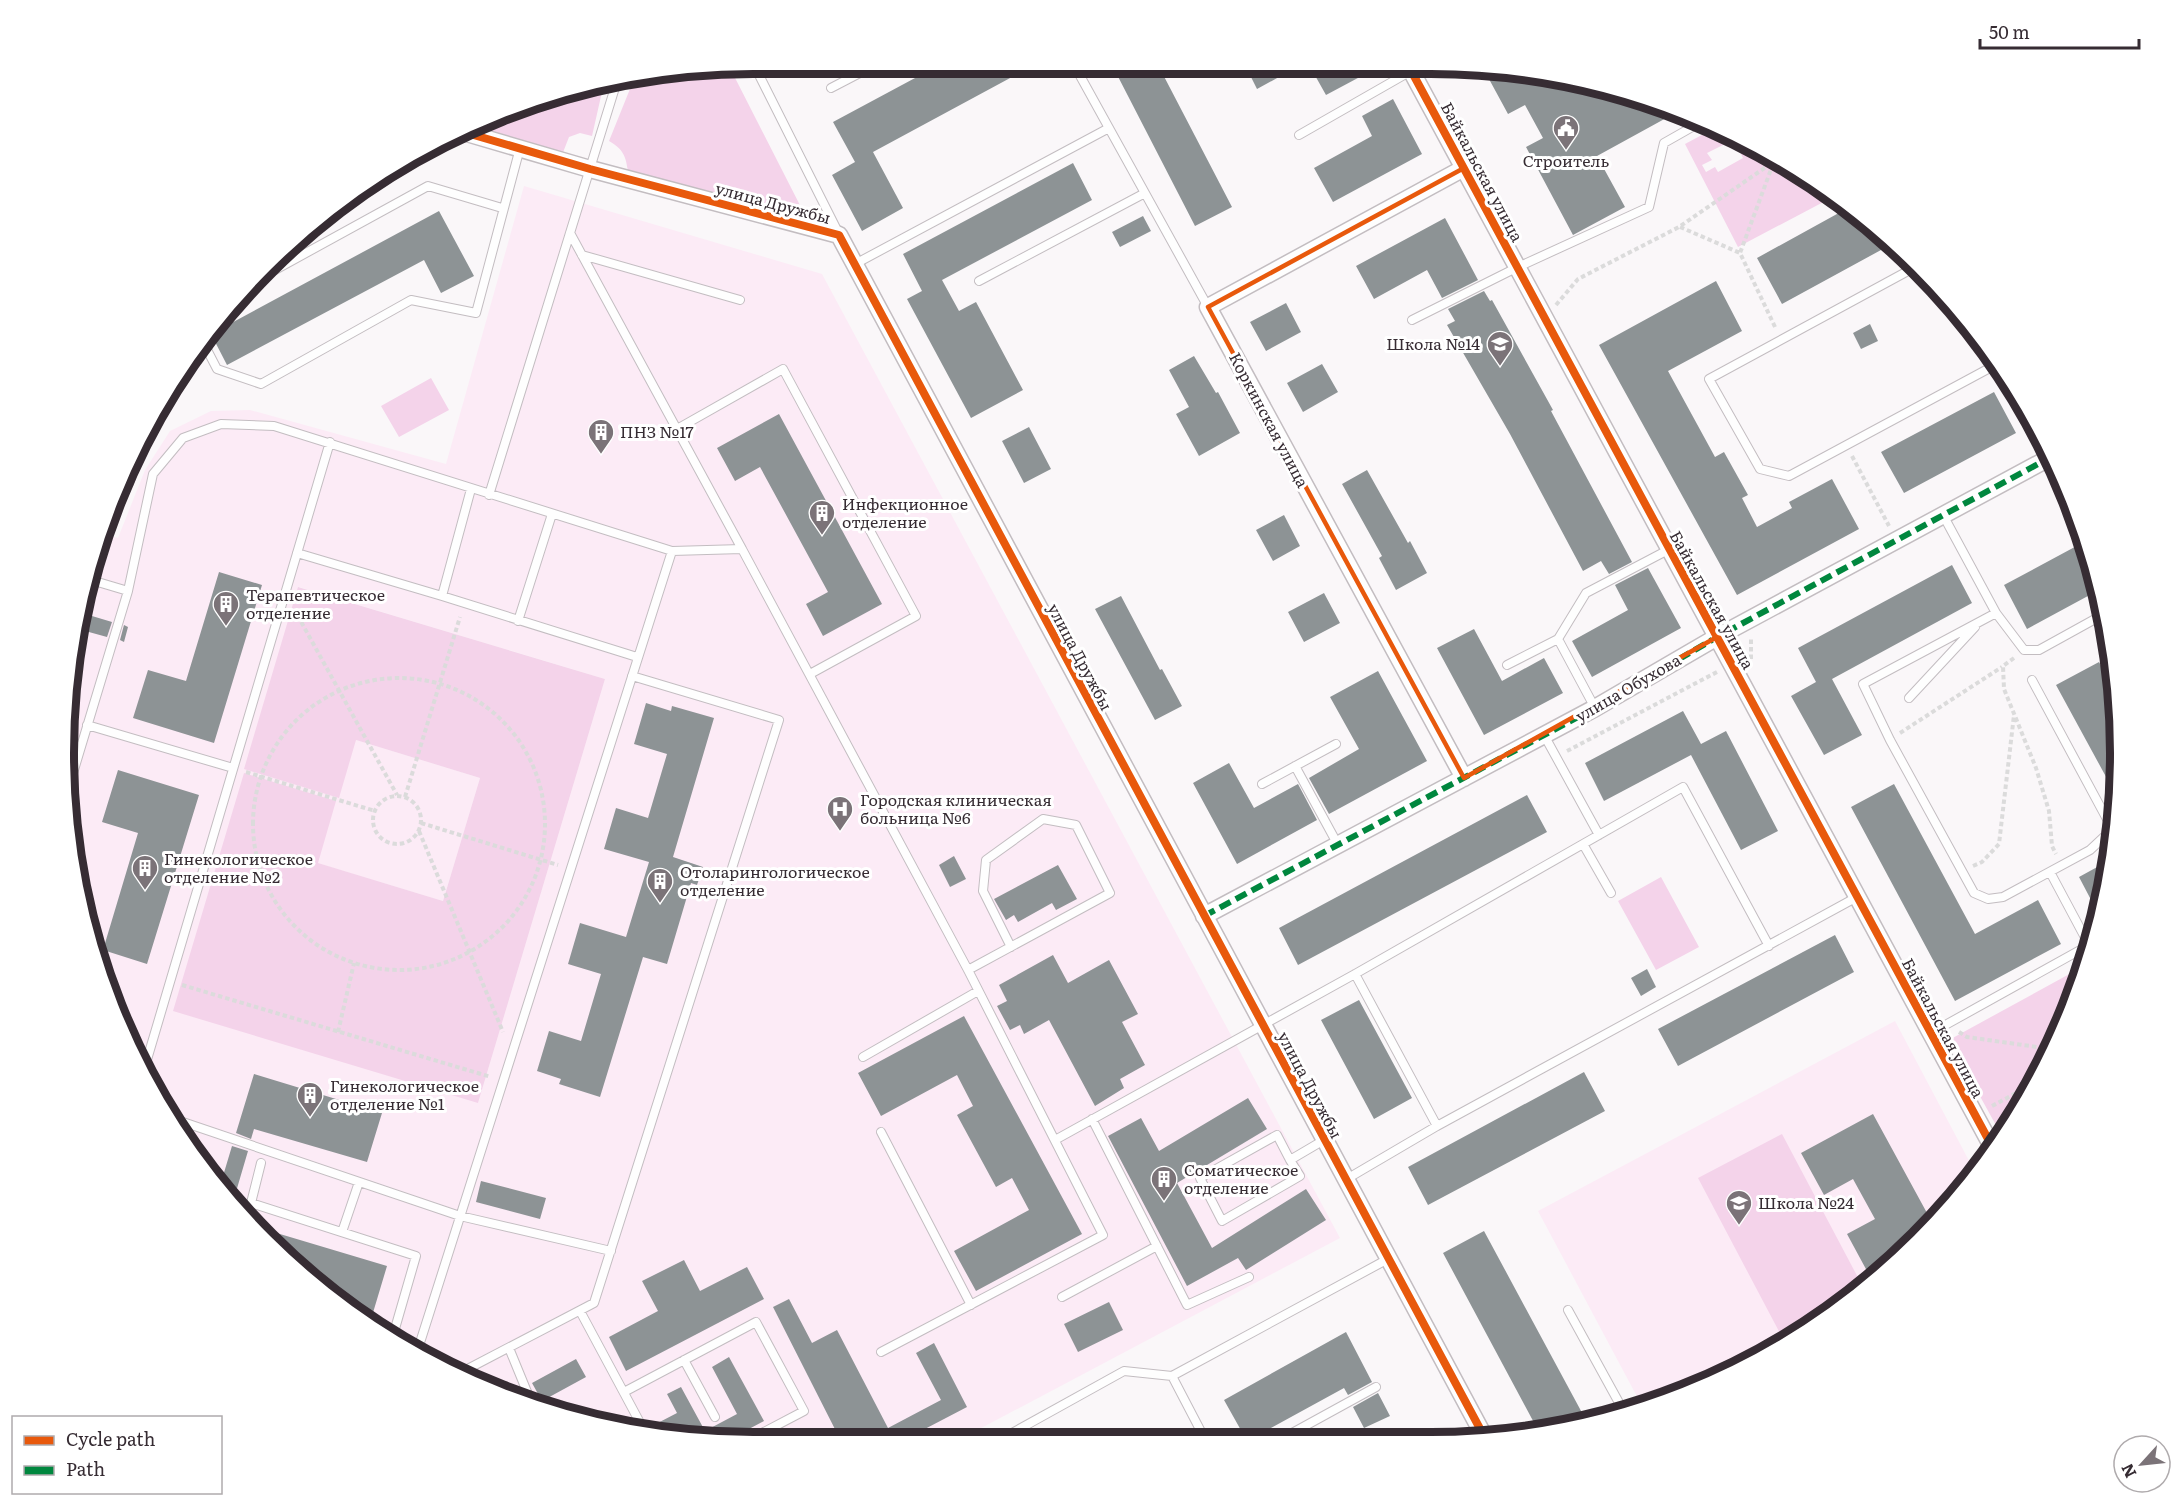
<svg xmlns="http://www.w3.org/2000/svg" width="2184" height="1506" viewBox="0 0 2184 1506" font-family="Literata,serif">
<rect width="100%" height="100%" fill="#faf7f9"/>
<!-- built -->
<path fill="#fcebf6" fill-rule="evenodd" d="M524,186l298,88 518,964 -387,205h-200l-135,-13 -129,-40 -120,-63 -104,-86 -86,-104 -45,-79 -58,-171 -13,-134 6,-90 34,-129 15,4 27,-68 25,-39 41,-20 39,-1 196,54zM299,587l306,92 -127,424 -234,-329 73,89 126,38 37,-123 -124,-38z
M1895,1021l80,151 -56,69 -104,86 -79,45 -95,32 -103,-193z"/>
<!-- green -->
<path fill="#f4d3ea" d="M729,66l78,153 -179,-47c-2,-16 -5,-23 -19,-31l25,-62z
M604,83l-12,53 -12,-3 -11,4 -7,18 -92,-29c39,-21 89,-37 134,-43z
M1715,128l22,10 -30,15 5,7 -10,5 4,7 9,-5 3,5 25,-14 -6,-12 9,-4 30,13 55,43 -93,49 -53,-103z
M431,378l18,32 -50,27 -18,-31z
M298,587l307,92 -127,424 -305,-92 71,-238 92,28 -18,62 125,38 37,-123 -124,-38 -17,58 -95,-29z
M1661,877l38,70 -43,23 -38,-69z
M2084,966l-16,51 -65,121 -54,-98z
M1782,1134l81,153 -35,29 -45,23 -85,-161z"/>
<!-- building -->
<path fill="#8d9395" d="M943,63h95l-165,89 30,56 -41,23 -30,-56 23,-13 -22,-40z
M1111,63h46l75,144 -37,19z
M1244,63h28l7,14 -22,12z
M1308,63h78l-60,32z
M1483,68l82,8 88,24 26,11 -82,45 28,51 -52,28 -47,-88 17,-9 -18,-33 -17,9z
M1393,99l29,55 -89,48 -19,-34 58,-32 -10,-20z
M1073,163l19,37 -150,80 17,31 17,-9 47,88 -52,28 -64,-119 15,-8 -19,-37z
M1846,209l46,35 -110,60 -25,-46z
M439,211l35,65 -33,17 -17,-33 -197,105 -16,-31z
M1143,216l8,15 -31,16 -8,-15z
M1445,218l33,62 -36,18 -15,-28 -53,29 -18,-33z
M1716,281l26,50 -74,40 47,86 9,-5 24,43 -6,3 15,29 35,-19 -3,-6 43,-23 27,50 -122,66 -138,-250z
M1484,291l6,10 2,-1 61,110 -2,1 81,151 -23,12 -8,-13 -18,10 -73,-137 -63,-109 8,-4 -7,-12z
M1286,303l15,29 -35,19 -16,-29z
M1870,324l8,17 -17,8 -8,-16z
M1194,356l22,37 2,-1 22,41 -41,23 -23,-42 13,-7 -20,-37z
M1322,364l16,28 -35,20 -16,-29z
M1994,392l22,41 -112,60 -23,-41z
M779,414l103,190 -59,32 -17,-32 22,-12 -68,-125 -25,14 -18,-33z
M1029,427l22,42 -27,14 -22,-42z
M1367,470l41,73 2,-2 17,32 -31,17 -17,-32 3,-2 -40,-72z
M1284,515l16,31 -27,15 -17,-31z
M2084,542l15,48 -72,39 -23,-44z
M1952,565l20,38 -140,76 30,56 -38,20 -33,-59 25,-14 -18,-34z
M1648,568l33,60 -89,49 -20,-36 56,-31 -13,-25z
M219,572l43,13 -48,158 -81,-25 15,-48 38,11z
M1324,593l16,30 -36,19 -16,-30z
M1121,596l39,74 2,-1 20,37 -27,14 -60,-111z
M82,613l30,9 -5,15 -29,-8z
M124,625l4,2 -4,15 -4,-2z
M1474,629l28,52 42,-23 19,35 -79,42 -47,-87z
M2099,662l16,29 6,62 -4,44 -61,-112z
M1378,671l49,90 -98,53 -20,-36 50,-29 -29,-52z
M646,703l25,8 1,-5 42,12 -41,139 30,10 -6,18 -6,-2 -24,81 -24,-7 -43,140 -41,-13 2,-5 -24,-8 12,-40 32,10 20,-67 -33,-10 12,-41 46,14 23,-75 -45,-13 12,-41 32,10 19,-64 -33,-10z
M1683,711l18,33 25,-13 52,100 -37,19 -50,-95 -87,46 -19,-38z
M1229,763l25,45 44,-24 19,36 -80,44 -44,-81z
M118,770l81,25 -52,169 -44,-14 35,-117 -36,-11z
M1894,784l81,150 63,-34 23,44 -106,57 -104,-194z
M1527,795l20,37 -249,133 -19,-37z
M954,856l12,23 -16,8 -11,-22z
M2110,860l-2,28 -9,27 -20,-38z
M1058,865l19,34 -21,11 -4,-7 -34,19 -4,-7 -8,5 -12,-21z
M1835,935l19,37 -176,94 -20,-37z
M1053,955l15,28 41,-23 29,54 -16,8 23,43 -25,14 4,9 -29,18 -46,-86 -25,14 -4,-9 -10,5 -13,-24 10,-5 -8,-16z
M1647,969l9,18 -15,9 -10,-18z
M1359,1000l53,98 -38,21 -53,-99z
M964,1016l118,218 -106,57 -22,-40 75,-41 -17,-32 -16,9 -39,-72 16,-9 -16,-31 -76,41 -23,-43z
M1584,1072l21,39 -177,94 -20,-38z
M254,1074l128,39 -15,49 -113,-33 -3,10 -15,-6z
M1248,1098l19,31 -90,54 35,65 94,-59 20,31 -80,50 -8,-12 -51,28 -79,-150 33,-18 18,33z
M1873,1114l60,110 -21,22 -45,25 -20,-37 28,-15 -22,-40 -29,16 -23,-42z
M232,1146l16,5 -15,51 -13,-16z
M481,1181l65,17 -6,21 -64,-17z
M253,1226l134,40 -18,60 -104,-85z
M1484,1231l103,191 -22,8 -26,2 -96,-179z
M684,1260l16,31 47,-24 17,32 -138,72 -17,-34 49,-26 -16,-30z
M789,1299l23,44 25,-13 51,98 53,-28 -25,-47 18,-10 33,64 -69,36h-56l-69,-136z
M1109,1302l14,28 -45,22 -14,-28z
M1346,1332l26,50 -24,13 -4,-7 -97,53 -23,-41z
M729,1357l35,64 -36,19 -77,-7 -1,-6 27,-14 -10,-19 14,-7 24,44 32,-17 -25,-47z
M576,1359l10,18 -44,24 -10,-18z
M1378,1393l12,23 -26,12 -11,-21z"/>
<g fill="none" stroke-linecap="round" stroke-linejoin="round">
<!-- lane casing -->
<g stroke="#c3bdc1" stroke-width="10">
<path id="lane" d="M753,63l86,171
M1073,63l135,244
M831,88l48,-25
M1299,135l112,-64
M570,233l172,316
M582,255l158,45
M855,264l254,-136
M1919,265l-210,114 51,90 29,7 210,-113
M979,281l166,-88
M253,282l175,-96 74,22
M1412,320l106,-53 131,-60 15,-64 37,-21
M202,340l15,29 44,15 150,-84 65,13 44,-165
M677,429l106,-60 133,247 -106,58
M114,494l15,-11 9,-26 -3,-4
M489,495l128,-414
M1943,515l53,98
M297,553l145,43 195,61
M91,580l37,11
M442,596l29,-107
M518,621l34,-107
M1507,665l51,-26
M2032,680l76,141 -2,14 -16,15 -87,47 -15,2 -14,-6 -84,-153 -27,-56 133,-71 28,37h15l67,-37
M1909,698l66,-71
M1595,708l-37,-69 28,-46 82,-43
M87,725l146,43
M1544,735l55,100
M1295,766l43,79
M1262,784l74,-40
M67,793l61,-202 25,-117 30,-36 38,-14 53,2 398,125 70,-2 226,421 135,265 -222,117
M1583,844l28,49
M2050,872l39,73
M968,970l142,-77 -34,-68 -33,-6 -57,41 -3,31 28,56
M1355,974l82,152
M1931,1033l160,-89
M863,1057l115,-66
M143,1073l187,-631
M168,1117l292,99 151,35
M1092,1119l95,186 62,-28
M881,1132l90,173
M1055,1140l300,-166 328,-187 86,159
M1290,1160l-13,-25 -77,43 22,43 78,-45 -10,-16 34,-20
M261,1163l-10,40 165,53 -24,83
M1345,1180l92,-54 420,-229
M342,1232l17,-50
M1062,1297l95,-51
M1568,1310l55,100
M580,1311l65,121
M509,1348l23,56
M417,1352l255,-801
M684,1360l31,57
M458,1374l136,-71 185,-583 -147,-44
M624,1392l132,-70 48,89 -59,31
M994,1443l130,-72 48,5
M1207,1443l-35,-67 216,-117
M1274,1443l102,-56"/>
</g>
<!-- street casing -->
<g stroke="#c3bdc1" stroke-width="19">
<path id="street" d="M1407,63l587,1087
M460,131l130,38 249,66 646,1203
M1464,778l-256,-471 256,-139
M1204,916l391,-208 122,-71 334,-180"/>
</g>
<!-- path -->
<path stroke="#dbdbdb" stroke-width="4" stroke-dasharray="4.5 3" stroke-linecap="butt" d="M1680,227l60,26
M1556,305l22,-26 101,-52 100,-69
M1775,327l-35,-74 36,-97
M1852,456l37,70
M294,609l103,186
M2014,658l-11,8 1,23 32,79 13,43 3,35 4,8
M1751,659v-22
M253 824a146 146 0 1 1 292 0a146 146 0 1 1-292 0Z
M1900,733l102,-66
M1567,751l150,-79
M246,772l129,39
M373 820a24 24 0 1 1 48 0a24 24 0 1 1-48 0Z
M405,797l55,-180
M421,823l137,42
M419,831l84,201
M1973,866l9,-4 17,-18 15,-129
M182,985l309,92
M338,1032l16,-69
M1959,1032l8,5 84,12
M1992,1106l41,-22
M2004,1126l9,-6"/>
<!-- lane -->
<use href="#lane" stroke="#fefefe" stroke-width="8"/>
<!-- street -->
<use href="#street" stroke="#fefefe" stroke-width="16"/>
<!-- quiet -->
<path stroke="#00873e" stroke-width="6" stroke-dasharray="12 6" stroke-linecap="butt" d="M1204,916l391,-208 122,-71 334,-180"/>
<!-- cycleway casing -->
<g stroke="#fff" stroke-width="11">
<path id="cycleway" d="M1407,63l587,1087
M460,131l130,38 249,66 646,1203"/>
</g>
<!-- cycleway -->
<use href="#cycleway" stroke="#e8590c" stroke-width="8"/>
</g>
<!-- marked area -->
<path fill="none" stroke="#e8590c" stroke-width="4.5" stroke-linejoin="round" d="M1464,168l253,469 -253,141 -256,-471z"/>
<!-- icons -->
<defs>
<g id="civic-pin" transform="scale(1.35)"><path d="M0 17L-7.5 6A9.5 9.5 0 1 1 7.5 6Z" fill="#7b7378" stroke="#fff"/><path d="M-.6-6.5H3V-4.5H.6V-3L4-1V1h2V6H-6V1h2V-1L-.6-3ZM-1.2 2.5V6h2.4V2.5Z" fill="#fff"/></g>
<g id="school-pin" transform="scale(1.35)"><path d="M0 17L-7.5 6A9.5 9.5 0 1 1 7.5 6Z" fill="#7b7378" stroke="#fff"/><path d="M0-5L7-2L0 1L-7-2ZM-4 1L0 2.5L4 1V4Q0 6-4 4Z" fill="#fff"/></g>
<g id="building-pin" transform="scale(1.35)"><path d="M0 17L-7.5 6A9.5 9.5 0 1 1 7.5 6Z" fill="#7b7378" stroke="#fff"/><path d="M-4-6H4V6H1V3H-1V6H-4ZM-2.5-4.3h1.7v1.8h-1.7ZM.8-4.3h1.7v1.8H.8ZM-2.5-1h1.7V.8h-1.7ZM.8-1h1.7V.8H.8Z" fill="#fff"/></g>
<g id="hospital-pin" transform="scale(1.35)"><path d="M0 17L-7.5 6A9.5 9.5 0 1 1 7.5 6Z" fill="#7b7378" stroke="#fff"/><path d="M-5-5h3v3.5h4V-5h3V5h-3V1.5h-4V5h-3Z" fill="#fff"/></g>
</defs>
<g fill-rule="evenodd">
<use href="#civic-pin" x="1566" y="128"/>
<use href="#school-pin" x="1500" y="344"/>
<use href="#building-pin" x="601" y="432"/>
<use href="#building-pin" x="822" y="513"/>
<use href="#building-pin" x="226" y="604"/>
<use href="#hospital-pin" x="840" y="809"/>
<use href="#building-pin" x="145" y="868"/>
<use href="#building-pin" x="660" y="881"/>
<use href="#building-pin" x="310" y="1095"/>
<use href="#building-pin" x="1164" y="1179"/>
<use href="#school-pin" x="1739" y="1203"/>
</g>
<g text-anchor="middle" stroke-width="6" stroke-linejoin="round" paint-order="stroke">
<!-- poi labels -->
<g font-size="16" fill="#362c33" stroke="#fff" text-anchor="start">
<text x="1566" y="167" text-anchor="middle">Строитель</text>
<text x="1480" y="350" text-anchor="end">Школа №14</text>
<text x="620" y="438">ПНЗ №17</text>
<text x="842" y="510">Инфекционное<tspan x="842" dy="18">отделение</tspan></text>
<text x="246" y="601">Терапевтическое<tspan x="246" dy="18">отделение</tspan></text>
<text x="860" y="806">Городская клиническая<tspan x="860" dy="18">больница №6</tspan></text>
<text x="164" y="865">Гинекологическое<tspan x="164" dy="18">отделение №2</tspan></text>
<text x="680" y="878">Отоларингологическое<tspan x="680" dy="18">отделение</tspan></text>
<text x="330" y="1092">Гинекологическое<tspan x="330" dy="18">отделение №1</tspan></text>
<text x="1184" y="1176">Соматическое<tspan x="1184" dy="18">отделение</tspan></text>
<text x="1758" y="1209">Школа №24</text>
</g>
<!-- street labels -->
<g font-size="16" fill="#362c33" stroke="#fff">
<text transform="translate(1482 172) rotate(62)" y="6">Байкальская улица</text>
<text transform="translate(773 203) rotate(15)" y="6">улица Дружбы</text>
<text transform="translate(1269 420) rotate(62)" y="6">Коркинская улица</text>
<text transform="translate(1712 600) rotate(61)" y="6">Байкальская улица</text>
<text transform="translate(1080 657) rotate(62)" y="6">улица Дружбы</text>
<text transform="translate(1628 688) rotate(-30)" y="6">улица Обухова</text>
<text transform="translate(1943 1028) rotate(62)" y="6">Байкальская улица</text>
<text transform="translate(1310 1085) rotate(62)" y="6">улица Дружбы</text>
</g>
</g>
<!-- crop -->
<path d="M0 0H2184V1506H0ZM753 74H1431A679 679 0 0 1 2110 753V753A679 679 0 0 1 1431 1432H753A679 679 0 0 1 74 753V753A679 679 0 0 1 753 74Z" fill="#fff" fill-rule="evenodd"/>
<path fill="none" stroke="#362c33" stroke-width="8" d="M753 74H1431A679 679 0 0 1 2110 753V753A679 679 0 0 1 1431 1432H753A679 679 0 0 1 74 753V753A679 679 0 0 1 753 74Z"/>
<!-- legend -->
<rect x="12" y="1416" width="210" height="78" fill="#ffffff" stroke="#afabad" stroke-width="1.5"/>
<rect x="24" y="1436" width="30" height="9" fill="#e8590c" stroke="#afabad" stroke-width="1.5"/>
<text x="66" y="1446" font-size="18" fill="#362c33">Cycle path</text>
<rect x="24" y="1466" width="30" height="9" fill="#00873e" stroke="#afabad" stroke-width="1.5"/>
<text x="66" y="1476" font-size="18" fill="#362c33">Path</text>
<!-- north arrow -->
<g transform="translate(2142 1464) rotate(243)"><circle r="28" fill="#ffffff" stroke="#afabad" stroke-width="1.5"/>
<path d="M0-4.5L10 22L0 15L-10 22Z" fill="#7b7378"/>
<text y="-9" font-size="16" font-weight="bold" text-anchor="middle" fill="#362c33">N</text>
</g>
<!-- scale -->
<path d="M1980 39v9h159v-9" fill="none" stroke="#362c33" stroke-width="3"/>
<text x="1989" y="39" font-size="18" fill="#362c33" stroke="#ffffff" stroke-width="4.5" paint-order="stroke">50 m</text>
</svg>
